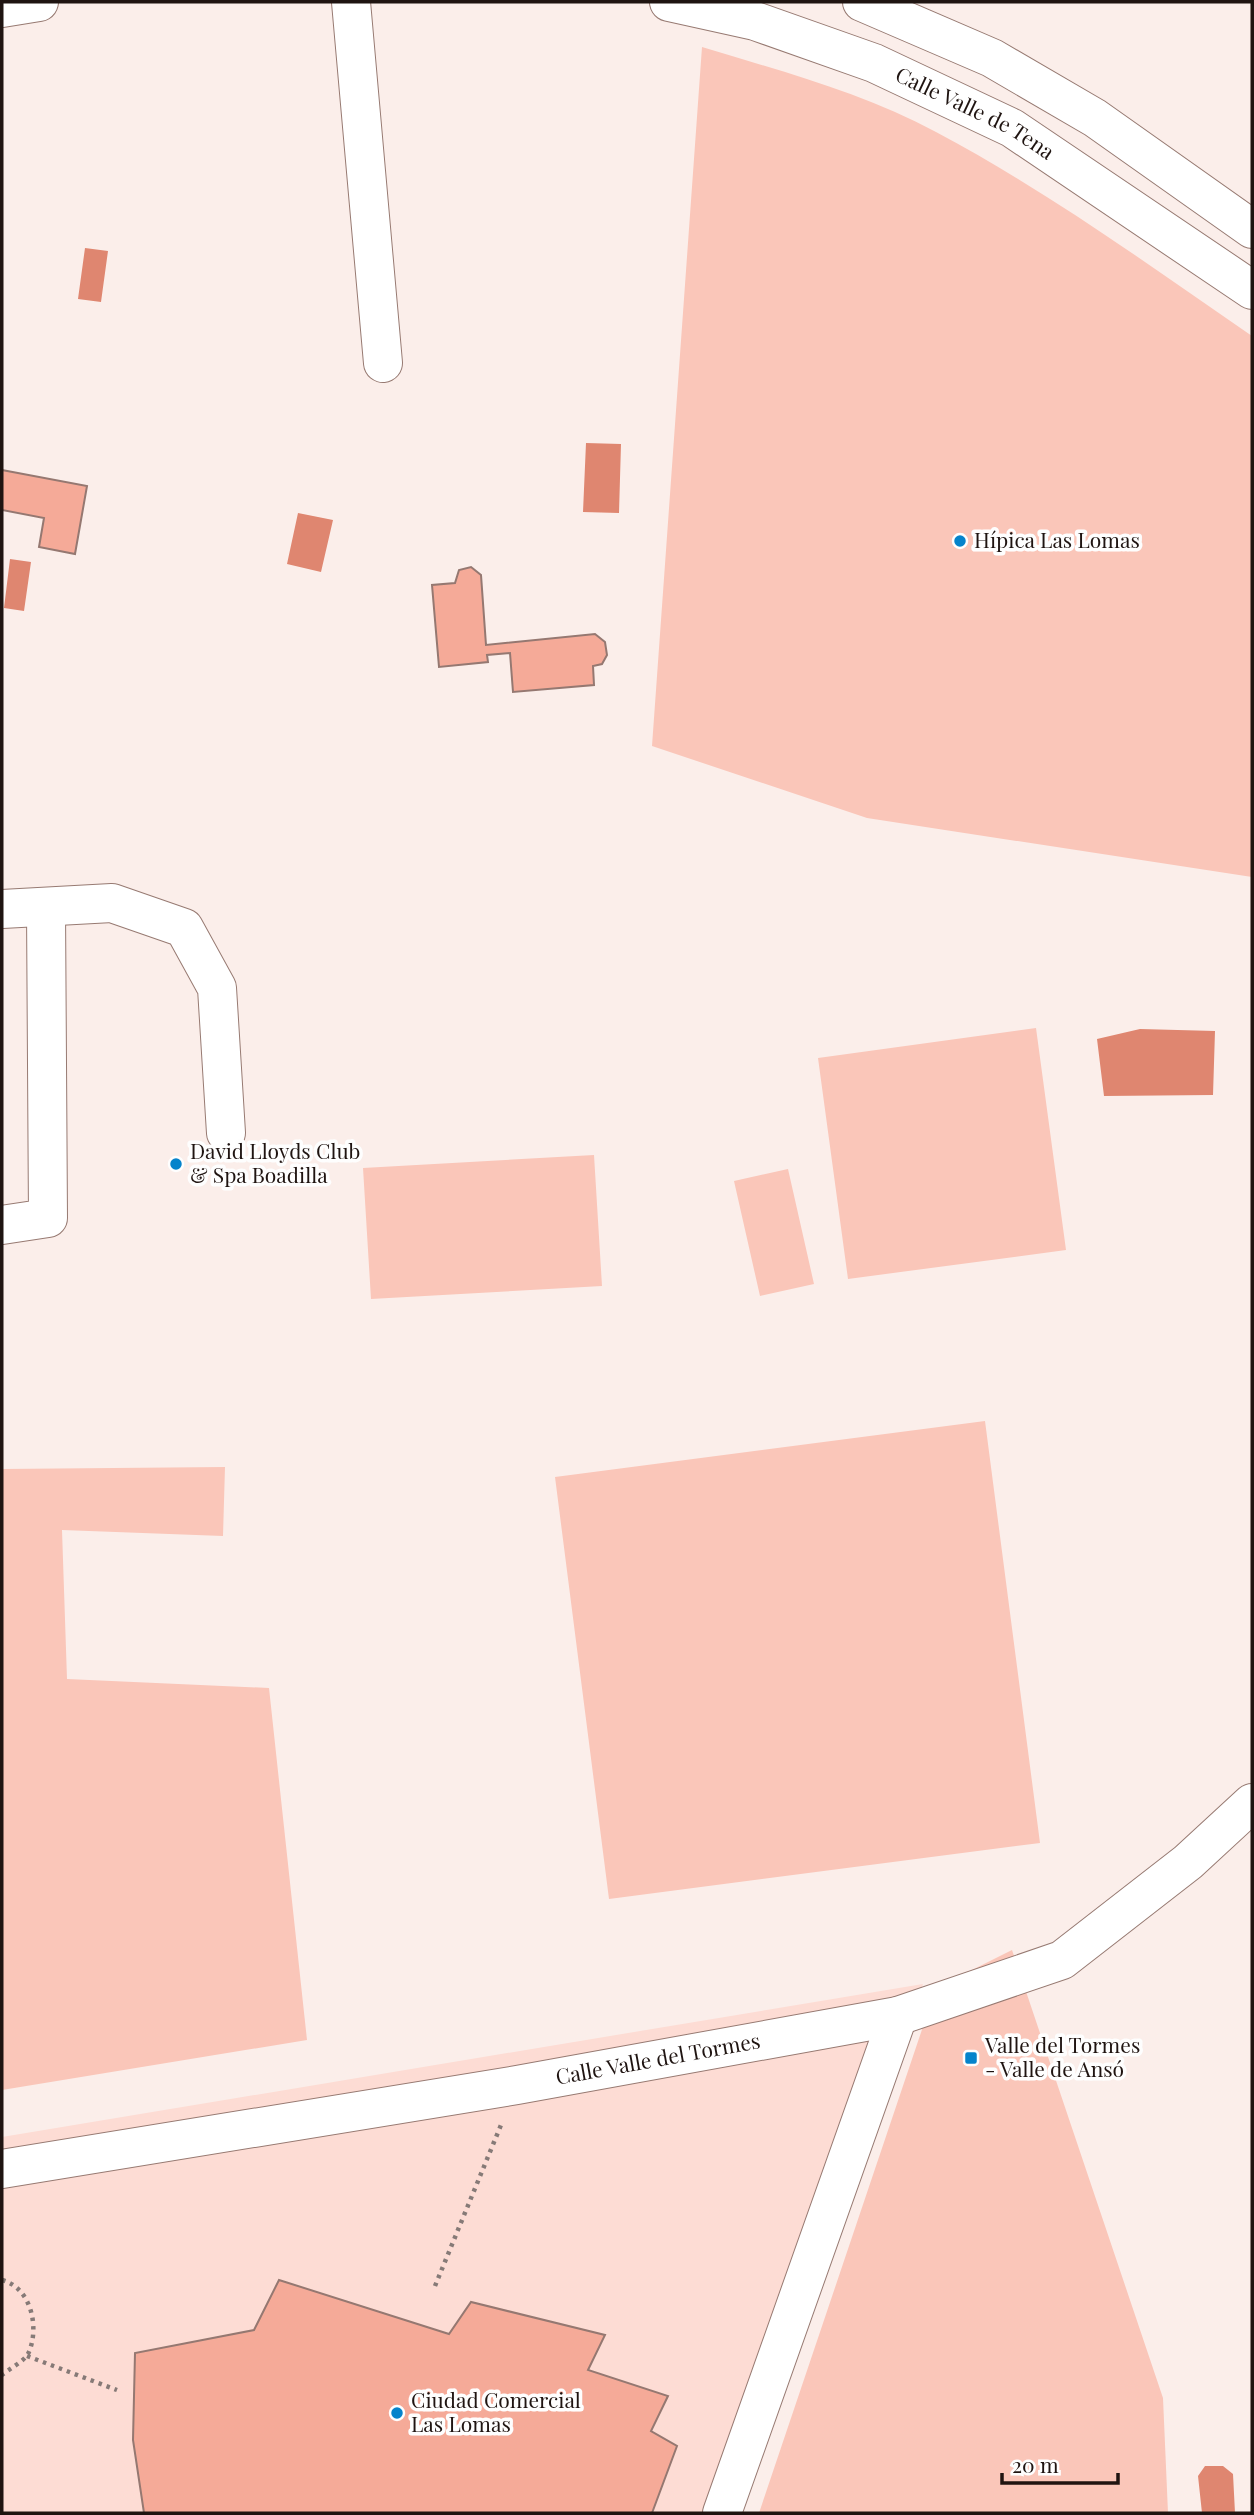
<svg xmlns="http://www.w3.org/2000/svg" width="1254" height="2515" viewBox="0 0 1254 2515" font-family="'Playfair Display',serif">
<rect width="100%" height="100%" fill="#fbeeea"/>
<!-- built -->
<path fill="#fddcd4" d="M923,1984l-182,529h-739v-376z"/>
<!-- green -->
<path fill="#fac6b9" d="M702,47c78,24 162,46 234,85 111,59 213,133 316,204v541l-385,-59 -215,-72z
M1036,1028l30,222 -218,29 -30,-221z
M594,1155l8,131 -231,13 -8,-131z
M788,1169l26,115 -54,12 -26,-115z
M985,1421l55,422 -431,56 -54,-422z
M225,1467l-2,69 -161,-6 5,149 202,9 38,352 -305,50v-621z
M1012,1950l151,448 5,115h-409l177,-525z"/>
<!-- water -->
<path fill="#df8670" d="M85,248l23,3 -7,51 -23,-3z
M586,443l35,1 -2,69 -36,-1z
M298,513l35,7 -12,52 -34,-8z
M10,559l21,3 -7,49 -20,-3z
M1140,1029l75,2 -2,64 -109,1 -7,-57z
M1205,2466h18l10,8 2,39h-33l-4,-37z"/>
<!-- building -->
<path fill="#f5aa98" stroke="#957871" stroke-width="2" d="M2,470l85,16 -12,68 -36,-7 5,-29 -42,-8z
M471,567l10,8 5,70 109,-11 10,8 2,13 -5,9 -9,2 1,19 -81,7 -3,-39 -23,2 1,7 -49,5 -7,-82 23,-2 4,-13z
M279,2280l170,54 22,-32 134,33 -17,35 80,26 -17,35 26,15 -25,67h-508l-11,-73 2,-87 119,-23z"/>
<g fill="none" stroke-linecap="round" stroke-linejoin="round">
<!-- minor casing -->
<g stroke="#977a72" stroke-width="40">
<g id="minor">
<path d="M351,2l32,361"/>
<path id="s1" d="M669,2l86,19 119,42 138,65 240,162"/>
<path d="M862,2l130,56 103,60 157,111"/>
<path d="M2,8l37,-6"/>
<path d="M2,909l110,-6 72,25 33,60 9,145"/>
<path d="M2,1225l46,-7 -2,-309"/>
<path id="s2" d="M2,2169l515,-84 381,-69 164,-56 126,-98 64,-59"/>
<path d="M722,2513l176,-497"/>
</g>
</g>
<!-- path -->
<path stroke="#867a77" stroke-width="4.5" stroke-dasharray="3.5 5" stroke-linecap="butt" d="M2,2280c30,8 38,49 26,74 -5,8 -19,15 -26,21
M435,2286l66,-161
M27,2356l90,34"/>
<!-- minor -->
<use href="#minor" stroke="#fff" stroke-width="38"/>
</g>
<!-- markers -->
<g fill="#0583cb" stroke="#fefefe" stroke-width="2.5">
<circle cx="960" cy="541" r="7"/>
<circle cx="176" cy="1164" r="7"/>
<rect x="964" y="2051" width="14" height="14" rx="3.5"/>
<circle cx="397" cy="2413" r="7"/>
</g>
<g text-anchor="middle" stroke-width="7" stroke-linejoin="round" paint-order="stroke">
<!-- street labels -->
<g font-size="21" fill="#1f1411" stroke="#fefefe">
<text dy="7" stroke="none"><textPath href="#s1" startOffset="327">Calle Valle de Tena</textPath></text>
<text dy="7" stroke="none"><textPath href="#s2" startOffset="665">Calle Valle del Tormes</textPath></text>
</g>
<!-- poi labels -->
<g font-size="21" fill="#1f1411" stroke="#fefefe" text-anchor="start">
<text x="974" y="548">Hípica Las Lomas</text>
<text x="190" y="1159">David Lloyds Club<tspan x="190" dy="24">&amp; Spa Boadilla</tspan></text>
<text x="985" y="2053">Valle del Tormes<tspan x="985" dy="24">- Valle de Ansó</tspan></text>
<text x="411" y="2408">Ciudad Comercial<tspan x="411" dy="24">Las Lomas</tspan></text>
</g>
</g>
<!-- border -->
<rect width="1254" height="2515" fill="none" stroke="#1f1411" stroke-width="7"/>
<!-- scale -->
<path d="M1002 2473v10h116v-10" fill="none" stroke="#1f1411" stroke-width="3.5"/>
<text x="1012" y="2473" font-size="21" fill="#1f1411" stroke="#fefefe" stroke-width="5" paint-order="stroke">20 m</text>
</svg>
